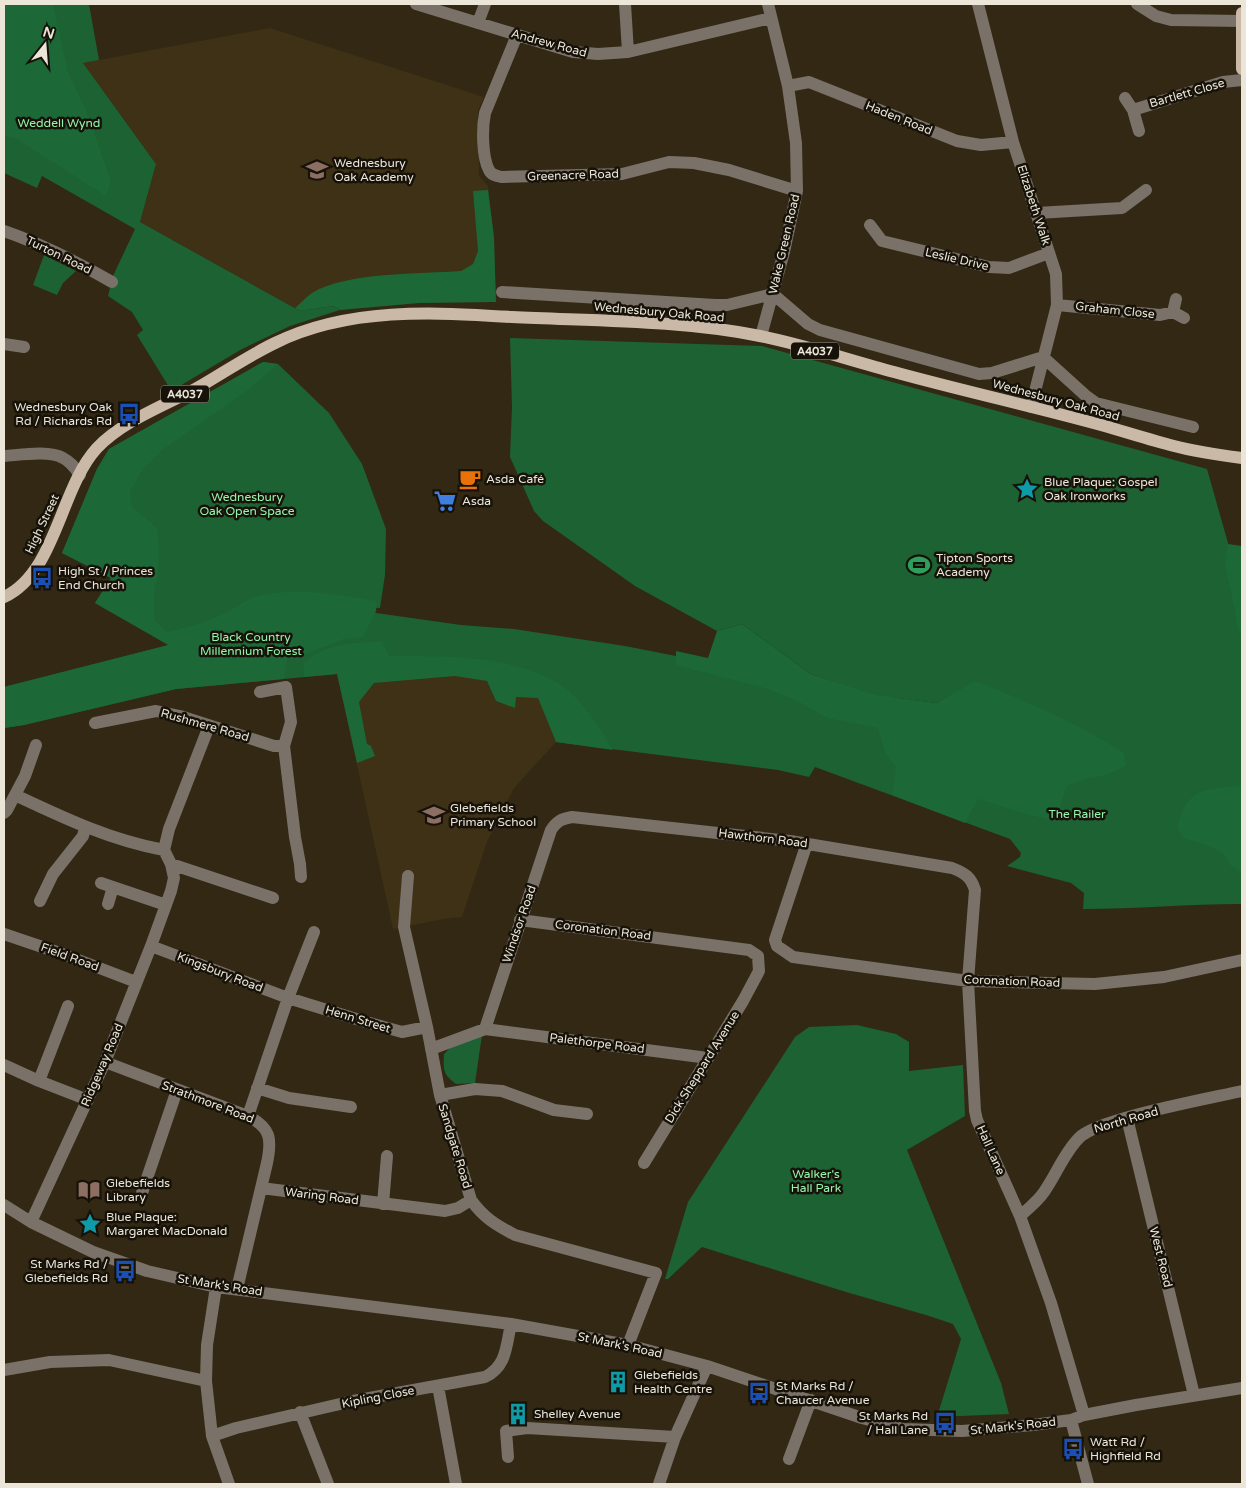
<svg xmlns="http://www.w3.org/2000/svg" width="1246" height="1488" viewBox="0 0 1246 1488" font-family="'Varela Round',sans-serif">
<rect width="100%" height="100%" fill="#322813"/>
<!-- built -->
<path fill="#3e3115" d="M270,28l214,69 -6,14 1,65 9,10 6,51 2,65 -77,1 -79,7 -7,-4 -33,5 -160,-89 16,-58 -73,-101z
M337,674h163l56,27v41l-42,46 -27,54 -25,75 -19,2 -50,10z"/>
<!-- green -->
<path fill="#1c6233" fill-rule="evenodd" d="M4,4h85l10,56 -16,3 73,101 -16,58 160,89 33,-5 7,4 -50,16 -48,23 -64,38h-9l-32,-52 6,-5 -11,-18 -24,-16 5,-20 22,-47 -93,-53 -5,12 -33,-15z
M44,255l32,16 -13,12 -6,12 -24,-10z
M510,338l252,8 445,123 21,74 14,57v304c-53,0 -106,5 -159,5l1,-16 -13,-10 -64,-17 13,-9 1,-4 -11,-14 -195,-72 -6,10 -31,-7 -222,-28v-41l-56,-27h-163l-161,15 -152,36 -20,3v-41l164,-42 -73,-42 16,-25 -49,-25 35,-84 12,-20 154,-87 15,2 51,49 33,51 24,65 -1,46 -5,33 -53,-2 134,19 53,4 111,17 245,48 -59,-20 -69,-50 -25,7 -82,-45 -92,-65 -9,-10 -24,-54 2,-50zM973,683l-30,25 -54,-11 47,6z
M857,1025l39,9 13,8v29l54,-6 2,51 -58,34 94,233 8,31 -72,3 24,-78 -8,-15 -27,-9 -80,-23 -144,-45 -34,32h-3l23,-77 107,-165 14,-10z
M482,1035l-7,48 -19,1c-13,-10 -13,-13 -12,-30l9,-9z"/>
<!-- forest -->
<path fill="#1c6836" d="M4,4h49l15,68 18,38 25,71 -5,15 -91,-58 -11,-2z
M488,190l6,47 2,65 -77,1 -79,7 -7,-4 -33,5 -5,-3c5,-4 11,-11 17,-15 33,-21 109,-19 149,-22l12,-7 5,-13 -5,-60z
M263,362l15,2 -30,26 -87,61 -18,18 -13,22 2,16 25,21 2,22 -1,23 -4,22v25l13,12c20,-4 39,-10 58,-19 10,-5 20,-13 30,-16 41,-11 81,-2 122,4l-1,10 -13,26 -19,2 -41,16h-15l-4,24 -108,10 -152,36 -20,3v-41l165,-42 -74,-42 16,-25 -49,-25 35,-84 12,-20z
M1228,544l14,2v89l-5,-7 -2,-18 -10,-45z
M742,624l69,50 65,21 60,8 39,-22c50,19 104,43 149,72l2,13 -20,9 -22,4 -17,7 -6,17 -2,19 -33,-8 -48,-15 -13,24 -73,-28 4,-27 -11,-16 -7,-24 -51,-10 -30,-17 -29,-12 -92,-24v-14l32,7 9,-27z
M382,641l7,15c56,0 144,-2 186,41 15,15 27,34 38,53l-57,-8 -18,-44 -22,-1 -1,11 -19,-7 -9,-20 -32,-5 -81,7 -15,19 8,42 4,2 4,10 -18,7 -20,-89 -33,3v-15c24,-19 49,-19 78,-21z
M1236,786h6v87l-11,-7 -8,-13 -16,-8 -23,-7 -7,-10c10,-39 23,-38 59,-42z"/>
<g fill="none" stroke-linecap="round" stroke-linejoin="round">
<!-- minor -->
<path stroke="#7a7169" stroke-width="12" d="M416,4l157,48 25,2 30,-2 143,-34
M625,4l3,48
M978,4l35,138 43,132 1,31 -26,102
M1137,4l19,12 15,4 71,1
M478,23l7,-19
M517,35l-32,78c-3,15 -3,44 4,57 3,6 8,6 13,7l120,-3 47,-12 25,1 35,7 68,21
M788,86l21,-4 148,59 24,4 32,-3
M1125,98l8,12 6,21
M1133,110l90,-28 19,-2
M1037,213l85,-5 24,-18
M870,225l12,16 107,26 20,1 40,-15
M4,231c38,13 73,31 108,51
M502,292l213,13h12l46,-11 35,30 12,6 159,44 13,-1 51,-16 42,38 11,8 97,24
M1176,299l-3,13 11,6
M1057,305l103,10 13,-3
M761,336l23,-84 13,-61 -1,-48 -8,-57 -20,-82
M4,344l20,3
M4,456c16,-1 45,-6 59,2 8,4 12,10 17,17
M95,723l61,-12 24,5 94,30h10l7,-24 -5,-35 -26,5
M284,746l11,91 5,27 1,13
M15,795c49,23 95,45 149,55
M4,813l3,-3 18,-34 11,-31
M807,843l-32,97 2,6 16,11 175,24 127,3 69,-7 78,-17
M171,864l102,34
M408,876l-4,51 23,100 13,68 31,105c13,18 25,25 44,35l141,38 -28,72
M101,883l65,22
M40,901l13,-27 30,-38 2,-9
M108,904l5,-17
M520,920l229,30 9,6 1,15 -16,30 -99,162
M4,934l56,19 76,29
M151,946l137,52 78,24 36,10 25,-5
M485,1029l66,-199c6,-9 10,-11 21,-13l218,24 162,27c13,5 19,9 23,22l-7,91 7,130 2,9 43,96 31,87 33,112
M431,1049l54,-20 223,29
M105,1062l143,54c23,12 24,23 19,47l-30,126
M4,1065l35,16 49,19
M39,1081l29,-75
M257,1088l32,10 62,9
M440,1095l35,-6 27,2 52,19 33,4
M248,1116l40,-118 26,-66
M1127,1118l67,277
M261,1188l184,23 13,-3 13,-8
M142,1193l35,-103
M383,1204l4,-48
M4,1205l27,17 62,30 54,19 69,16 295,37 117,21 79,21 155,52 41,11 59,2 71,-6 38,-5 13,-5 52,-10 106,-17
M1020,1216c8,-7 18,-15 24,-24 12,-17 20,-39 35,-54 17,-19 133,-40 163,-47
M31,1222l74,-160 46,-116 20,-55 3,-13 -3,-14 -7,-14 5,-21 40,-103
M216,1287l-9,58 -1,36 6,55 17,48
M4,1370l46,-8 59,-2 97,21
M438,1386l18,98
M300,1412l28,72
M1071,1420l17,64
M212,1436l24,-8 117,-27 132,-24c22,-11 21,-31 26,-53
M508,1457l-2,-26 21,-3 148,9
M789,1459l22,-59
M659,1484l16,-47 32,-71"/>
<!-- major -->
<path stroke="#cbb9a8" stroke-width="12" d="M1242,13v56
M4,597c52,-24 56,-109 93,-149 27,-28 67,-42 100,-60 26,-15 51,-32 78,-45 73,-36 158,-31 237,-26 82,4 168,3 248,19 45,9 89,24 134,36 69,19 138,34 207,53 25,7 49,15 73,21 23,6 45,9 68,12"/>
</g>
<!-- icons -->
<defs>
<g id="school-bare" transform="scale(1.725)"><path d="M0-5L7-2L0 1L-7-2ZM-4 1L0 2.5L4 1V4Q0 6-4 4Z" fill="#8d6e63" stroke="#161209" stroke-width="2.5" paint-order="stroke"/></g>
<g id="bus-bare" transform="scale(1.725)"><path d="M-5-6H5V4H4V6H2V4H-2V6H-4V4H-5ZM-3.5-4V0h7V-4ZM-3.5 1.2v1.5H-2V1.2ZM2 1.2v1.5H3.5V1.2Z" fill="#1a4fb4" stroke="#161209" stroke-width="2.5" paint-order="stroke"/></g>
<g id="cafe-bare" transform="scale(1.725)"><path d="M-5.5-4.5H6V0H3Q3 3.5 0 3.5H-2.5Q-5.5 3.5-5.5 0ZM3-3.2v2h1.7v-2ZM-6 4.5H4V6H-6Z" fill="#e8710a" stroke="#161209" stroke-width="2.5" paint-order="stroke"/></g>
<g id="sight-bare" transform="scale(1.725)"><path d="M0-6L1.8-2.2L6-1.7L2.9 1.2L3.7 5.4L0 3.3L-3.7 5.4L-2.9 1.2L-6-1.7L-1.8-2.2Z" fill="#0f9aa8" stroke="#161209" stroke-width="2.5" paint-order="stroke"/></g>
<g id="supermarket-bare" transform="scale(1.725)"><path d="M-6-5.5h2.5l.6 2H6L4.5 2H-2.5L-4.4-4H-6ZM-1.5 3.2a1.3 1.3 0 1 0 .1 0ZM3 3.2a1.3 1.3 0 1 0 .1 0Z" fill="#3f7fe0" stroke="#161209" stroke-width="2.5" paint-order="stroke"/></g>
<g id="stadium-bare" transform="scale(1.725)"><path d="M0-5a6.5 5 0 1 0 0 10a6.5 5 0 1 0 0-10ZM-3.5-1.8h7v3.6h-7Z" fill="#2e9e5b" stroke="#161209" stroke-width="2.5" paint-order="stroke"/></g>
<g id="library-bare" transform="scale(1.725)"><path d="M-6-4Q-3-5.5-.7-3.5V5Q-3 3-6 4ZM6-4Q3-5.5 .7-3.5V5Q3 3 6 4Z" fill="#8d6e63" stroke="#161209" stroke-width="2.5" paint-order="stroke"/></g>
<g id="building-bare" transform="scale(1.725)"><path d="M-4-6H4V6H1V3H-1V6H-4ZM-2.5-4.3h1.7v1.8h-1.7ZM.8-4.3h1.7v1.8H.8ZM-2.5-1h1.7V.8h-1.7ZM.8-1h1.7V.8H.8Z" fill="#0f9aa8" stroke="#161209" stroke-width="2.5" paint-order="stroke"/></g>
</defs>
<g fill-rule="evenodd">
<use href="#school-bare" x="317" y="170"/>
<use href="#bus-bare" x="129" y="414"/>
<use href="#cafe-bare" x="470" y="479"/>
<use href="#sight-bare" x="1027" y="489"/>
<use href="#supermarket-bare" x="445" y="501"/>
<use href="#stadium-bare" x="919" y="565"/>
<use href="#bus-bare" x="42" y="578"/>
<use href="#school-bare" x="434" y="815"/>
<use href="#library-bare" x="89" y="1190"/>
<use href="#sight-bare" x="90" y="1224"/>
<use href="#bus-bare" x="125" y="1271"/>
<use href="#building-bare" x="618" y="1382"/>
<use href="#bus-bare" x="759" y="1393"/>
<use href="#building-bare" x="518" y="1414"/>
<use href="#bus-bare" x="945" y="1423"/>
<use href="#bus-bare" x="1073" y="1449"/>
</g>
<g text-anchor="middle" stroke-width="5" stroke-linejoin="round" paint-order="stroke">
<!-- shield labels -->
<g fill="#161209" stroke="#aca69b" stroke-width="1">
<rect x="791" y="342.5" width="48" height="17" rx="4"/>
<rect x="161" y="385.5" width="48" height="17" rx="4"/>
</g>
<g font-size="11" font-weight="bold" fill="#ece6d9">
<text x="815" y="355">A4037</text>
<text x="185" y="398">A4037</text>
</g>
<!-- street labels -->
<g font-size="12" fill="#ece6d9" stroke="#161209">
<text transform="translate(549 43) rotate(15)" y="4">Andrew Road</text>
<text transform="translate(1187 93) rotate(-16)" y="4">Bartlett Close</text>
<text transform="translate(899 118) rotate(22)" y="4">Haden Road</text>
<text transform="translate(573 175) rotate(-2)" y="4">Greenacre Road</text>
<text transform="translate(1034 205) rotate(72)" y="4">Elizabeth Walk</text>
<text transform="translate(784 244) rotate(-77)" y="4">Wake Green Road</text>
<text transform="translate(59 255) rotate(26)" y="4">Turton Road</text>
<text transform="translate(957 259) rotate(13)" y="4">Leslie Drive</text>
<text transform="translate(1115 310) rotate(6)" y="4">Graham Close</text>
<text transform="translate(659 312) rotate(5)" y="4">Wednesbury Oak Road</text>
<text transform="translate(1056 400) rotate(15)" y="4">Wednesbury Oak Road</text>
<text transform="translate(42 524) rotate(-65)" y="4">High Street</text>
<text transform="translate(205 725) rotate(16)" y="4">Rushmere Road</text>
<text transform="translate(763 838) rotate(7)" y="4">Hawthorn Road</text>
<text transform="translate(519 924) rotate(-71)" y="4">Windsor Road</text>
<text transform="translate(603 930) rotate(7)" y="4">Coronation Road</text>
<text transform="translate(70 957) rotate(20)" y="4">Field Road</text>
<text transform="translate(220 972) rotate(21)" y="4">Kingsbury Road</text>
<text transform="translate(1012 981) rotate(2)" y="4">Coronation Road</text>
<text transform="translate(358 1019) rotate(17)" y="4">Henn Street</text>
<text transform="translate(597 1043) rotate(7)" y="4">Palethorpe Road</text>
<text transform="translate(102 1065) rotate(-67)" y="4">Ridgeway Road</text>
<text transform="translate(702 1067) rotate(-58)" y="4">Dick Sheppard Avenue</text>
<text transform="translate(208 1102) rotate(21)" y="4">Strathmore Road</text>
<text transform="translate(1126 1120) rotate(-16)" y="4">North Road</text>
<text transform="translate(455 1146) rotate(73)" y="4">Sandgate Road</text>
<text transform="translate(991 1150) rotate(66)" y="4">Hall Lane</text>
<text transform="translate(322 1196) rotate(7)" y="4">Waring Road</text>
<text transform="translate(1161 1257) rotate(76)" y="4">West Road</text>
<text transform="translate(220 1285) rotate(9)" y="4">St Mark's Road</text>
<text transform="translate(620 1345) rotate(12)" y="4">St Mark's Road</text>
<text transform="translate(378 1397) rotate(-11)" y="4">Kipling Close</text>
<text transform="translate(1013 1426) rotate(-6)" y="4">St Mark's Road</text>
</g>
<!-- park labels -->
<g font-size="12" fill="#93f6ab" stroke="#161209">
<text x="59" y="127">Weddell Wynd</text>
<text x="247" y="501">Wednesbury<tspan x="247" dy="14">Oak Open Space</tspan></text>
<text x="251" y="641">Black Country<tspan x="251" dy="14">Millennium Forest</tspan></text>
<text x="1077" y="818">The Railer</text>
<text x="816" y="1178">Walker's<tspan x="816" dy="14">Hall Park</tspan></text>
</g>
<!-- poi labels -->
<g font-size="12" fill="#ece6d9" stroke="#161209" text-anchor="start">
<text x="334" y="167">Wednesbury<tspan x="334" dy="14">Oak Academy</tspan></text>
<text x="112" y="411" text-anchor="end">Wednesbury Oak<tspan x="112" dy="14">Rd / Richards Rd</tspan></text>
<text x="486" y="483">Asda Café</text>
<text x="1044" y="486">Blue Plaque: Gospel<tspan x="1044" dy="14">Oak Ironworks</tspan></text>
<text x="462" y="505">Asda</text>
<text x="936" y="562">Tipton Sports<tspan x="936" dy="14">Academy</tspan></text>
<text x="58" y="575">High St / Princes<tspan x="58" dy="14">End Church</tspan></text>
<text x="450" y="812">Glebefields<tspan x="450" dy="14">Primary School</tspan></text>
<text x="106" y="1187">Glebefields<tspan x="106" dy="14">Library</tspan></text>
<text x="106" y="1221">Blue Plaque:<tspan x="106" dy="14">Margaret MacDonald</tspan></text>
<text x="108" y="1268" text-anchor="end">St Marks Rd /<tspan x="108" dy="14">Glebefields Rd</tspan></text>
<text x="634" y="1379">Glebefields<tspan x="634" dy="14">Health Centre</tspan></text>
<text x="776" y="1390">St Marks Rd /<tspan x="776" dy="14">Chaucer Avenue</tspan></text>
<text x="534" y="1418">Shelley Avenue</text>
<text x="928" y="1420" text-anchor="end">St Marks Rd<tspan x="928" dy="14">/ Hall Lane</tspan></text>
<text x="1090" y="1446">Watt Rd /<tspan x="1090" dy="14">Highfield Rd</tspan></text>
</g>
</g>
<!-- border -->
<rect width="1246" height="1488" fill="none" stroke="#ece6d9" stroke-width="10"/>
<!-- north arrow -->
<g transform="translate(45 45) rotate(17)" stroke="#161209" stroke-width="4" paint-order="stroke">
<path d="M0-4L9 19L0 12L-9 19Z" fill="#ece6d9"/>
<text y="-8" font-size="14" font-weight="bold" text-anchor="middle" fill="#ece6d9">N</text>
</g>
</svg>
